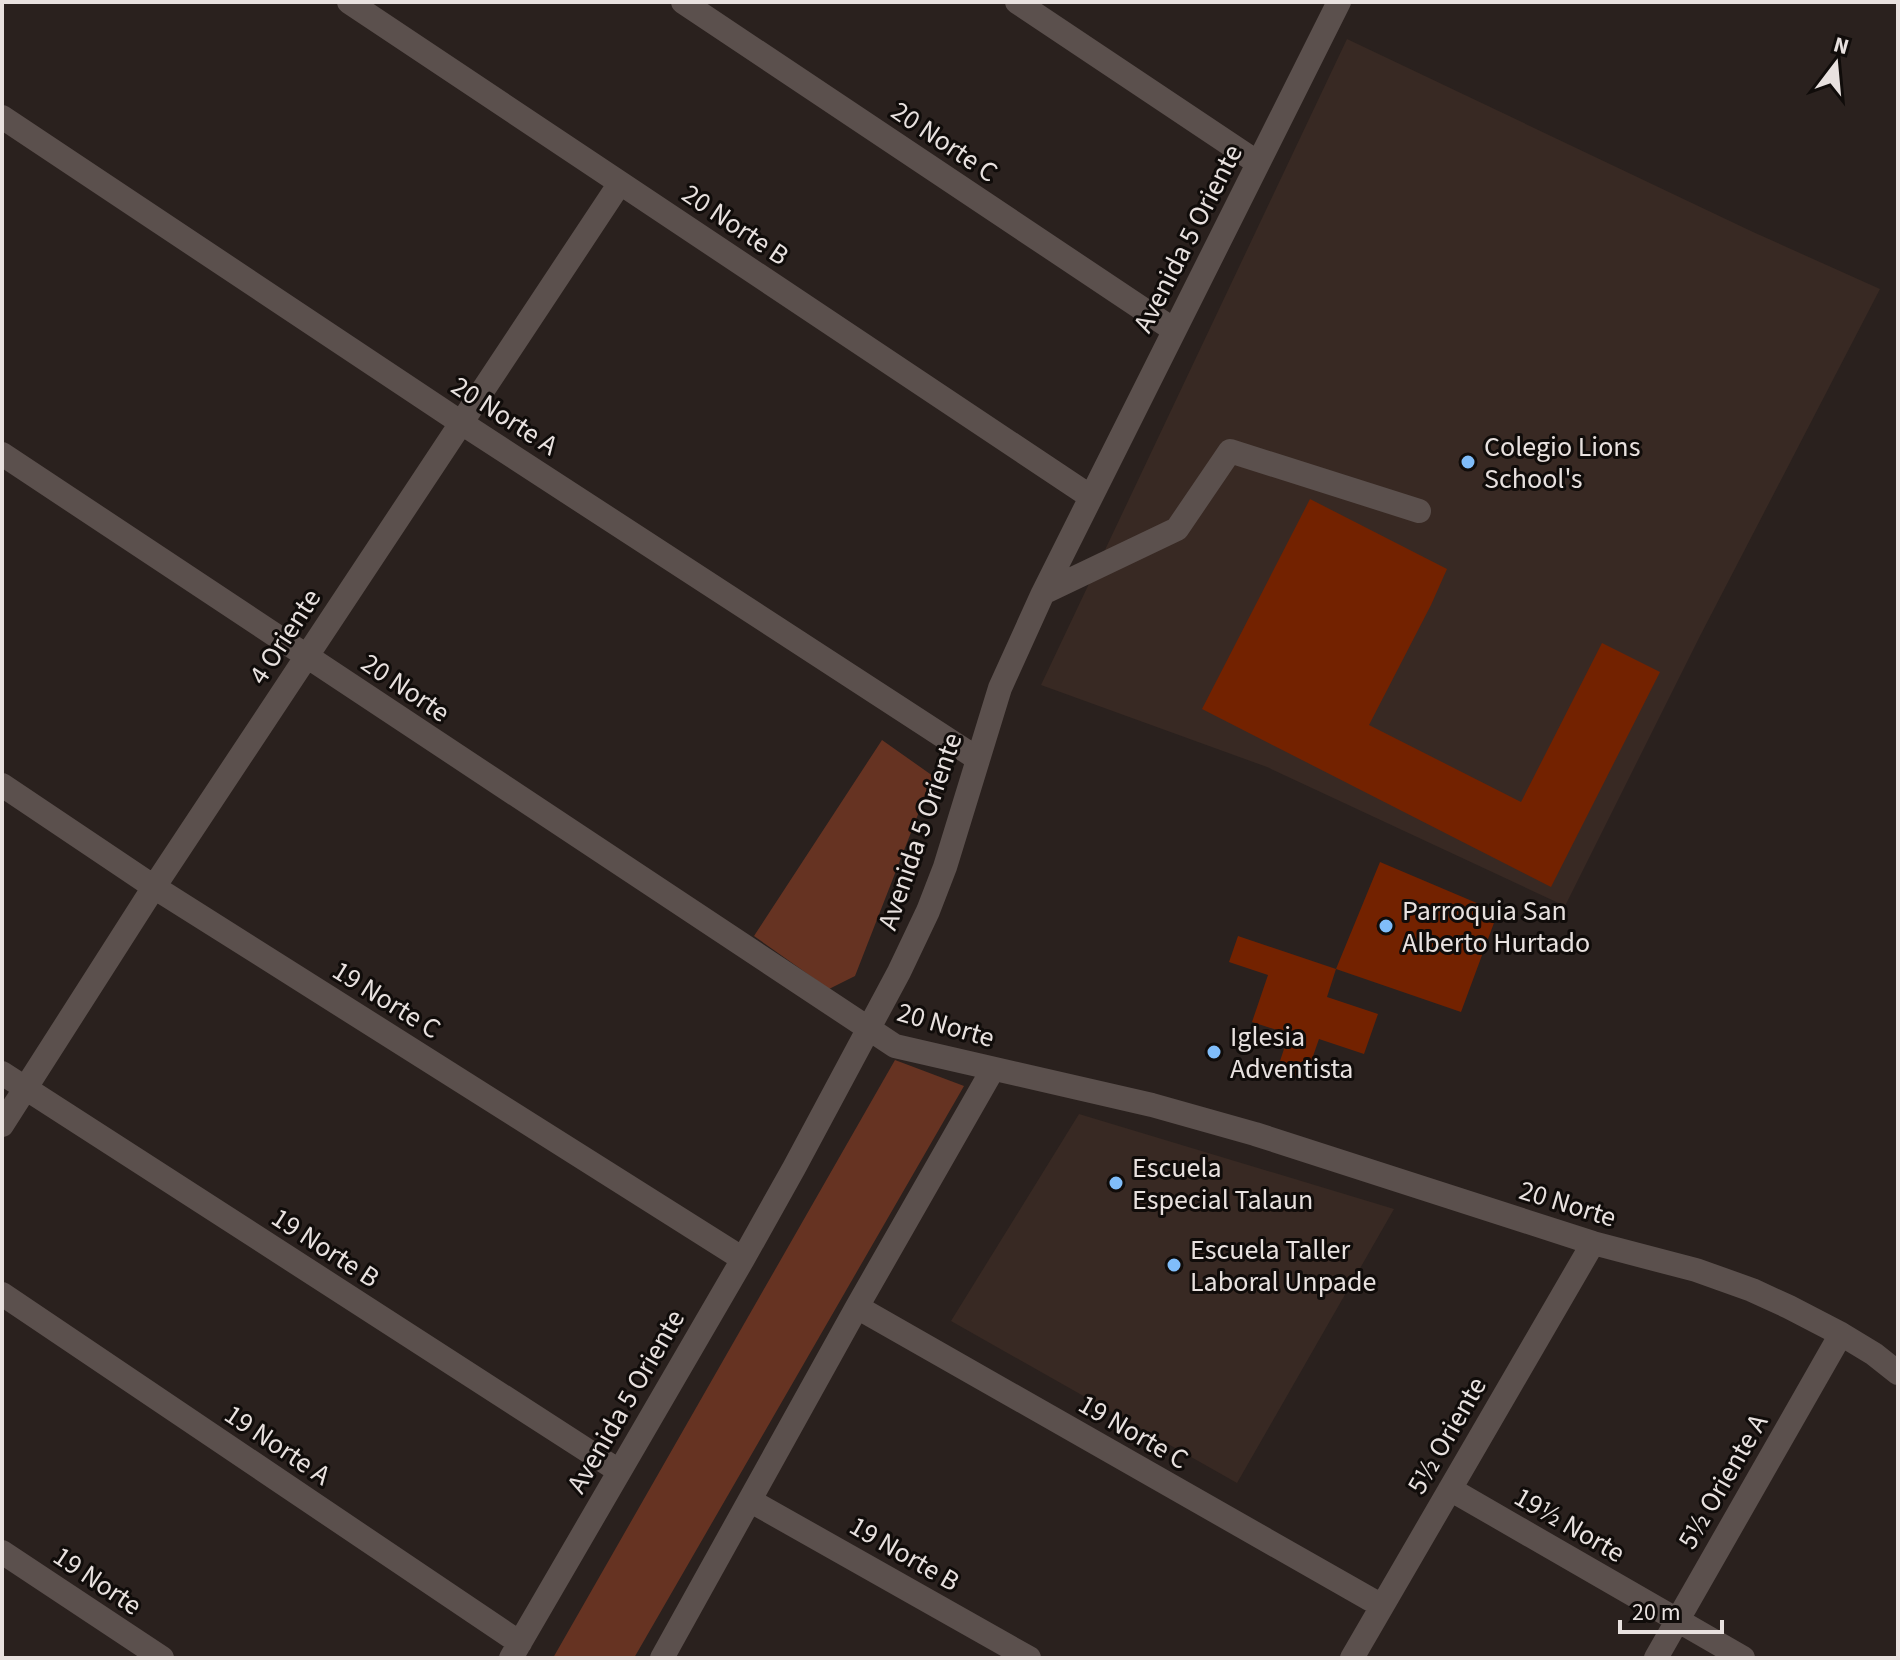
<svg xmlns="http://www.w3.org/2000/svg" width="1900" height="1660" viewBox="0 0 1900 1660" font-family="'Source Sans 3',sans-serif">
<rect width="100%" height="100%" fill="#2a211e"/>
<!-- built -->
<path fill="#382923" d="M1347,39l406,193 127,57 -180,347 -135,270 -298,-139 -226,-82z
M1079,1114l315,95 -157,274 -286,-162z"/>
<!-- green -->
<path fill="#632" d="M882,740l51,36 -78,200 -26,13 -75,-53z
M895,1060l69,26 -330,572h-81z"/>
<!-- building -->
<path fill="#732200" d="M1310,499l137,70 -16,36 -62,120 152,77 81,-159 58,29 -109,215 -349,-178z
M1380,862l118,50 -37,100 -125,-43z
M1238,936l98,33 -9,28 51,17 -14,40 -45,-15 -14,40 -28,-9 12,-36 -37,-12 16,-47 -39,-13z"/>
<g fill="none" stroke-linecap="round" stroke-linejoin="round">
<!-- minor -->
<path stroke="#5b504d" stroke-width="24" d="M349,2l742,495
M683,2l491,328
M1017,2l241,161
M2,117l458,305 518,337
M2,454l893,592 257,59 103,29 338,109 103,27 56,20 37,17 52,27 33,20 24,19
M1043,593l134,-64 53,-78 189,60
M2,785l152,102 589,372
M2,1073l617,398
M2,1125l152,-238 466,-704
M2,1294l518,349
M857,1307l525,299
M1450,1489l293,169
M751,1501l278,157
M2,1552l160,106
M511,1658l232,-399 51,-91 105,-196 29,-61 17,-44 55,-179 43,-95 296,-591
M662,1658l195,-351 136,-238
M1352,1658l241,-415
M1656,1658l185,-324"/>
</g>
<!-- markers -->
<g fill="#80bdfa" stroke="#100c0a" stroke-width="3">
<circle cx="1468" cy="462" r="8"/>
<circle cx="1386" cy="926" r="8"/>
<circle cx="1214" cy="1052" r="8"/>
<circle cx="1116" cy="1183" r="8"/>
<circle cx="1174" cy="1265" r="8"/>
</g>
<g text-anchor="middle" stroke-width="6" stroke-linejoin="round" paint-order="stroke">
<!-- street labels -->
<g font-size="28" fill="#e8e1df" stroke="#100c0a">
<text transform="translate(945 141) rotate(34)" y="10">20 Norte C</text>
<text transform="translate(736 224) rotate(34)" y="10">20 Norte B</text>
<text transform="translate(1187 238) rotate(-63)" y="10">Avenida 5 Oriente</text>
<text transform="translate(505 415) rotate(33)" y="10">20 Norte A</text>
<text transform="translate(284 636) rotate(-57)" y="10">4 Oriente</text>
<text transform="translate(406 687) rotate(34)" y="10">20 Norte</text>
<text transform="translate(919 831) rotate(-71)" y="10">Avenida 5 Oriente</text>
<text transform="translate(387 999) rotate(32)" y="10">19 Norte C</text>
<text transform="translate(946 1024) rotate(16)" y="10">20 Norte</text>
<text transform="translate(1568 1203) rotate(17)" y="10">20 Norte</text>
<text transform="translate(326 1247) rotate(33)" y="10">19 Norte B</text>
<text transform="translate(625 1401) rotate(-60)" y="10">Avenida 5 Oriente</text>
<text transform="translate(1134 1431) rotate(30)" y="10">19 Norte C</text>
<text transform="translate(1446 1435) rotate(-60)" y="10">5½ Oriente</text>
<text transform="translate(278 1444) rotate(34)" y="10">19 Norte A</text>
<text transform="translate(1722 1481) rotate(-60)" y="10">5½ Oriente A</text>
<text transform="translate(1570 1524) rotate(30)" y="10">19½ Norte</text>
<text transform="translate(905 1553) rotate(30)" y="10">19 Norte B</text>
<text transform="translate(98 1580) rotate(34)" y="10">19 Norte</text>
</g>
<!-- poi labels -->
<g font-size="28" fill="#e8e1df" stroke="#100c0a" text-anchor="start">
<text x="1484" y="456">Colegio Lions<tspan x="1484" dy="32">School's</tspan></text>
<text x="1402" y="920">Parroquia San<tspan x="1402" dy="32">Alberto Hurtado</tspan></text>
<text x="1230" y="1046">Iglesia<tspan x="1230" dy="32">Adventista</tspan></text>
<text x="1132" y="1177">Escuela<tspan x="1132" dy="32">Especial Talaun</tspan></text>
<text x="1190" y="1259">Escuela Taller<tspan x="1190" dy="32">Laboral Unpade</tspan></text>
</g>
</g>
<!-- border -->
<rect width="1900" height="1660" fill="none" stroke="#e8e1df" stroke-width="8"/>
<!-- north arrow -->
<g transform="translate(1836 64) rotate(16)" stroke="#100c0a" stroke-width="6" paint-order="stroke">
<path d="M0-6L14 30L0 20L-14 30Z" fill="#e8e1df"/>
<text y="-12" font-size="22" font-weight="bold" text-anchor="middle" fill="#e8e1df">N</text>
</g>
<!-- scale -->
<path d="M1620 1620v12h102v-12" fill="none" stroke="#e8e1df" stroke-width="4"/>
<text x="1632" y="1620" font-size="24" fill="#e8e1df" stroke="#100c0a" stroke-width="6" paint-order="stroke">20 m</text>
</svg>
